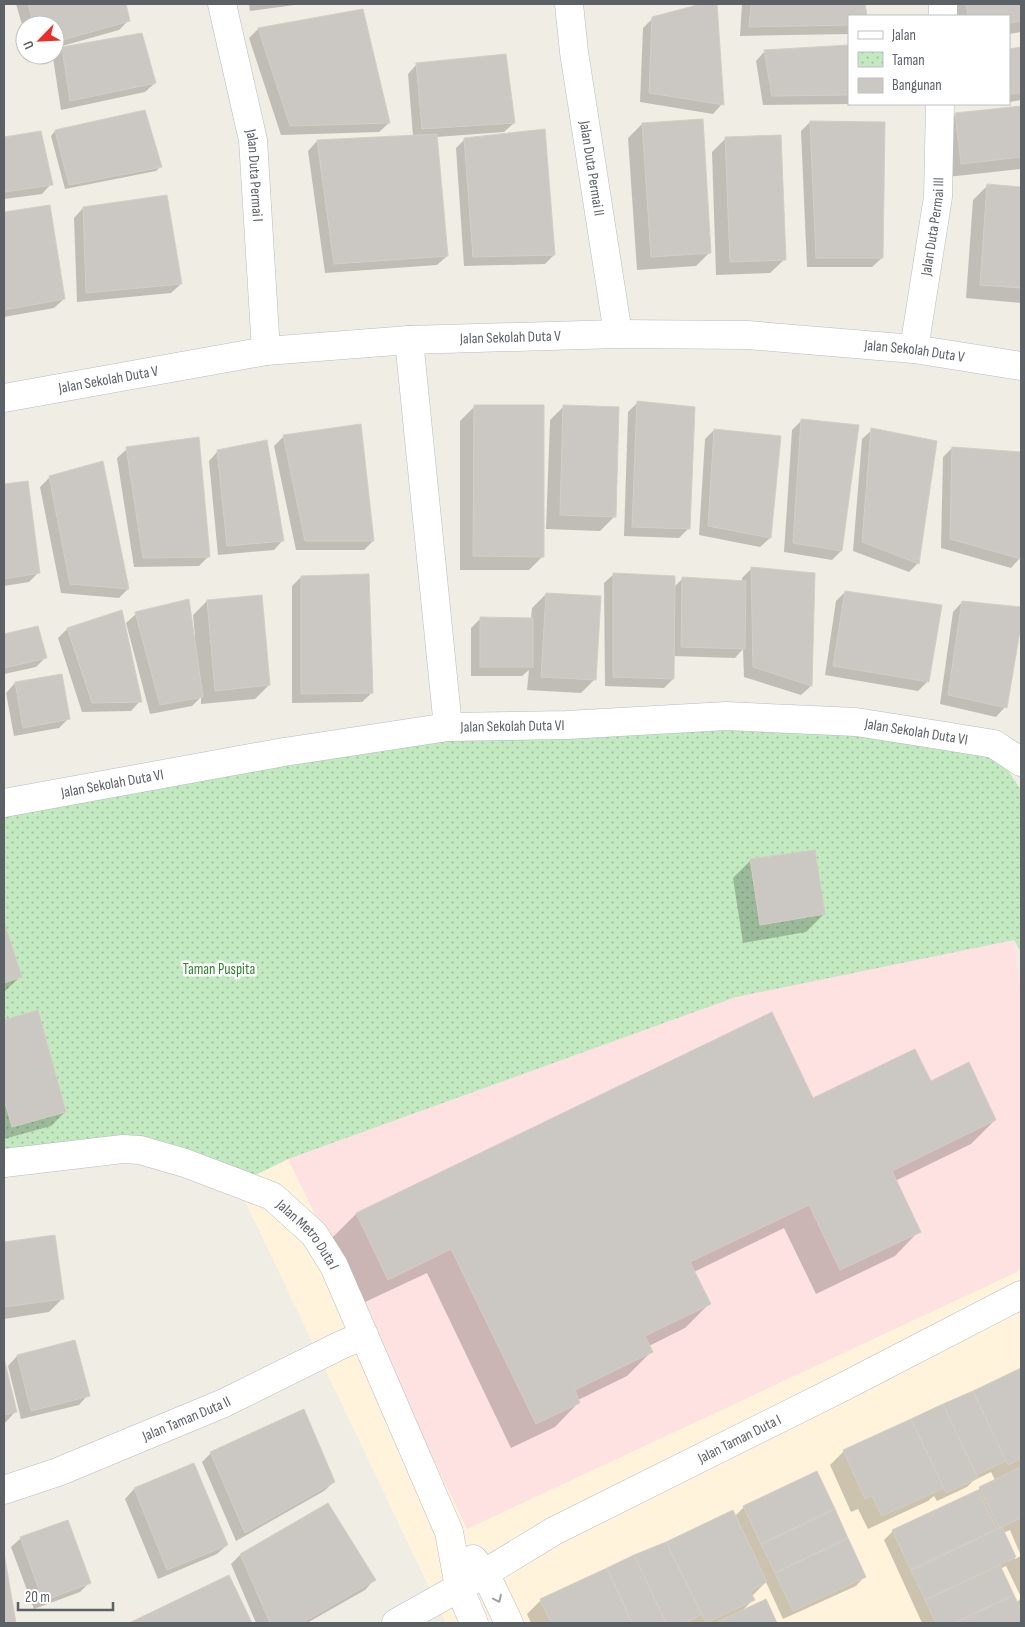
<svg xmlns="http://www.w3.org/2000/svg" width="1025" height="1627" viewBox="0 0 1025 1627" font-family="'Sofia Sans Condensed',sans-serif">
<defs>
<pattern id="park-dots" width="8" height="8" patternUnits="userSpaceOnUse" patternTransform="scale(1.25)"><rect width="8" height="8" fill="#c2e9c0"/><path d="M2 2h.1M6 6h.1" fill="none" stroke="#a1c0a0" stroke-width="1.8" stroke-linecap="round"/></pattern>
</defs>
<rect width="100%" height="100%" fill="#f0ede5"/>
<!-- commercial -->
<path fill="#fff4db" d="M1021,993v630h-575l-209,-439 51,-25 448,-162z"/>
<!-- medical -->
<path fill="#fde2e1" d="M1014,940l7,53v277l-554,259 -179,-370 448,-162z"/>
<!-- park -->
<path fill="url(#park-dots)" d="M726,719l266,27 29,44v162l-7,-12 -278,57 -448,162 -51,25 -97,-28 -136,11v-370l432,-66z"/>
<!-- shadow -->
<path fill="#0003" d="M16,4h108l4,17 -9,9 -64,18v-23h-30v10z
M249,4h53l-52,7z
M705,4h11l6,100 -9,10 -73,-12 3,-74 10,-10z
M742,4h122l2,12h-17v18l-109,2z
M951,4h70v28l-12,2v-18h-56z
M362,11l27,112 -10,9 -98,3 -32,-97 9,-9z
M849,46v58l-86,1 -7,-44 9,-10z
M63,48l92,35 -10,9 -84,18 -8,-52z
M1021,49v51l-12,2v-52z
M417,64l97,59 -10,9 -68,5 11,119 -10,9 -112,8 -17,-122 9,-10 96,-5 -5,-62z
M970,104h17l-17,1z
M1021,107v62l-74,8 -5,-49 14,-14z
M810,122l72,136 -10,9h-65l-6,-136z
M642,124l68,128 -14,14 -59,4 -9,-132z
M55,131l105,36 -4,4 -91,18 -14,-53z
M40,132l11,52 -9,10 -38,5v-61z
M726,138l59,121 -15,14 -54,2 -4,-123z
M465,139l89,116 -9,9 -81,2 -8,-118z
M987,186l34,2v115l-55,-5 7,-98z
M49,206l15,93 -10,9 -50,9v-104z
M83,208l98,76 -10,9 -94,9 -3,-84z
M638,402l51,126 -10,10 -55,-2 4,-124z
M564,406l50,111 -14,14 -54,-2 4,-109z
M474,407l69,149 -14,14h-69v-149z
M801,421l40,130 -9,9 -48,-8 8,-122z
M714,430l56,108 -10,9 -61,-12 6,-96z
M872,430l46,133 -9,9 -56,-21 9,-112z
M283,437l90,104 -9,9h-68l-22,-104z
M952,448l69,5 -1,105 -9,10 -70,-20 2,-91z
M127,449l82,107 -10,10 -65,1 -17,-109z
M218,451l65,89 -9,10 -56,5 -9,-94z
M50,477l78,112 -9,9 -58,-5 -21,-106z
M27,482l11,91 -9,9 -25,4v-101z
M752,568l59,118 -10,9 -57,-18 -1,-28 -8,9 -62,-2v23l-9,9 -59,-2 -1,-103 10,-9 60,13 9,-9 59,4v-4z
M301,577l71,116 -10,9 -70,1v-117z
M845,592l83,89 -10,10 -93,-16 11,-74z
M546,594l49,85 -14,14 -54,-3 2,-20 -7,6h-51v-48l10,-10 50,1 1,-11z
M207,601l62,84 -14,14 -54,5v-7l-9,9 -42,8 -24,-91 10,-9 59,22 -2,-21z
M962,602l59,6v10l-16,89 -9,10 -56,-13 13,-92z
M121,612l19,89 -9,10 -49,1 -24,-74 9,-9z
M38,627l8,30 -10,10 -32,7v-38z
M15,683l53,36 -9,9 -45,8 -8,-43z
M751,860l73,54 -18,18 -63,11 -10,-65z
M4,926l16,51 -16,15z
M37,1012l28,100 -14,14 -47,13v-118z
M930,1082l65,38 -24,24 -76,37 24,50 -24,25 -79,38 -32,-66 -90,44 15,32 -24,24 -36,18 2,6 -24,24 -49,24 1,2 -24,25 -44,21 -84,-175 -64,30 -31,-65 24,-24 457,-114z
M54,1236l9,62 -14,14 -45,7v-76z
M17,1356l71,39 -9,10 -58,14 -13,-53z
M4,1363l12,48 -12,13z
M1021,1370v186l-11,-26 -7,3 12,26 6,-3v41l-15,-31 -6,3 16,34 5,-5v25h-99l-38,-83 9,-9 82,-38 5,-5 15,-8 -4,-8 -18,9 -6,6 -30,14 -3,-5 -6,5 -60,28 -10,-20 -7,3 -21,-47 14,-14z
M211,1453l123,29 -10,9 -88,50 -34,-79z
M194,1464l33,81 -10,9 -59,25 -33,-80 9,-10z
M328,1505l46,75 -9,10 -58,33h-51l-25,-59 9,-9z
M744,1507l121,69 -9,10 -73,33 -17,-37 -14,14 2,3 -12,12 23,-10 11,22h-90v-1l-4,1h-151l-4,-9 14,-14 194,-84z
M21,1538l68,45 -9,9 -46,17 -23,-62z
M4,1560l11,63h-11z
M228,1577l23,46h-119z"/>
<!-- building -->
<path fill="#cbc7c2" stroke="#d5cec3" d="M28,4h98l4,17 -75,21v-17h-21z
M701,4h16l7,101 -75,-12 3,-76z
M751,4h114l2,12h-18v9l-100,2z
M966,4h55v17l-12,2v-7h-41z
M363,9l27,114 -100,3 -32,-98z
M142,33l14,50 -86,18 -8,-54z
M849,45v50l-77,1 -8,-46z
M1021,47v46l-12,1v-45z
M506,54l9,69 -93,6 -6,-66z
M1021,106v51l-60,7 -6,-51z
M145,110l17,57 -93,18 -14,-55z
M703,119l8,134 -60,4 -9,-134z
M810,121l75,1 -2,136h-67z
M545,129l10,126 -82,2 -9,-119z
M41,131l12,54 -49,7v-55z
M437,134l11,122 -114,8 -17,-124z
M781,135l5,125 -56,2 -5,-125z
M987,184l34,3v101l-41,-3z
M167,195l15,89 -96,9 -3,-86z
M50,205l15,94 -61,11v-98z
M637,401l58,6 -5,122 -58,-2z
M474,405h70v152l-71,-1z
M563,405l56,2 -3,110 -56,-2z
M801,419l58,6 -17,126 -49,-8z
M361,424l13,117h-69l-22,-106z
M871,428l66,13 -18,123 -57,-22z
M714,429l67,7 -10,102 -63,-12z
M199,437l11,120 -67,1 -17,-111z
M267,440l17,101 -57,5 -10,-96z
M952,447l69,5v107l-71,-20z
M103,461l26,128 -59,-5 -21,-108z
M28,481l12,92 -36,6v-95z
M751,567l64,6 -3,113 -59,-19z
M613,573l62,3 -1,103 -61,-2z
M369,574l4,119 -72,1v-118z
M682,577l64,4 -1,68 -64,-2z
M845,591l97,14 -13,77 -96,-16z
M546,593l55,3 -5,84 -55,-3z
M262,595l8,90 -55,6 -8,-91z
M189,599l14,98 -43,8 -25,-93z
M962,601l59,6v18l-14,83 -59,-13z
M122,610l20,92 -50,1 -25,-75z
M480,617l53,1v49h-53z
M38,626l9,32 -43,10v-34z
M62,674l8,45 -47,9 -8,-46z
M815,850l10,64 -65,11 -10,-66z
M4,922l18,55 -18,6z
M38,1010l28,102 -54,15 -8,-28v-79z
M772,1012l41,86 102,-49 16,32 38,-19 27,58 -104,51 29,61 -81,38 -31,-65 -119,57 21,42 -66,32 8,16 -78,38 5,13 -44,21 -85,-175 -63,31 -32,-67z
M55,1235l9,64 -60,8v-65z
M75,1340l15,56 -59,15 -14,-56z
M4,1358l13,54 -13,3z
M1021,1368v91l-13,6 -35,-74z
M973,1391l33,70 -30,14 -33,-71z
M943,1404l35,74 -32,15 -35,-74z
M304,1409l31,73 -90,51 -35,-81z
M911,1419l33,69 -62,28 -10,-20 -7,3 -22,-49z
M194,1463l34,82 -61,25 -33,-82z
M1021,1467v51l-22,10 -20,-41z
M817,1471l18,38 -74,35 -18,-38z
M978,1490l19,39 -86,41 -19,-40z
M328,1503l48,77 -74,43h-32l-30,-69z
M835,1509l13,29 -73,35 -14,-29z
M733,1510l34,72 -17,9 5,9 -49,23 -40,-81z
M68,1520l23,63 -48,18 -23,-64z
M1002,1527l14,30 -91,43 -14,-30z
M848,1538l18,39 -73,34 -18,-38z
M666,1542l36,72 -17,9h-19l-32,-68z
M4,1553l12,70h-12z
M634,1555l32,68h-34l-25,-55z
M1000,1565l14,30 -60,28h-18l-11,-23z
M607,1568l25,55h-81l-11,-24z
M229,1575l23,48h-123z
M1014,1595l7,15v13h-67z
M766,1599l11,24h-62z"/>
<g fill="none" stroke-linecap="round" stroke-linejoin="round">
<!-- minor casing -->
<g stroke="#b7bbbf" stroke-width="29">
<g id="minor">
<path id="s1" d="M222,4l31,136 13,211"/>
<path id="s2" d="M569,4l5,48 44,282"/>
<path d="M943,16v-12"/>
<path d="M409,340l39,387"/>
<path id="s3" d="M914,349l24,-152 2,-93"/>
<path id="s4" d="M4,398l262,-47 143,-11 209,-6 130,1 166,14 107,17"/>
<path id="s5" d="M4,803l280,-51 164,-25 119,-2 159,-9 130,6 89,14 49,8 27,18"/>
<path id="s6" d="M4,1163l119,-14 17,1 45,13 87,33 42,38 20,32 115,266 10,55 15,36"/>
<path id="s7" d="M4,1490l54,-18 166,-69 115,-57 25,-11"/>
<path d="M473,1559l12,14 24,50"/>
<path id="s8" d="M396,1623l89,-50 69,-42 289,-144 178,-92"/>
</g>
</g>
<!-- minor -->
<use href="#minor" stroke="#fff" stroke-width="28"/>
</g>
<!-- one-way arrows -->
<defs><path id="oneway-chevron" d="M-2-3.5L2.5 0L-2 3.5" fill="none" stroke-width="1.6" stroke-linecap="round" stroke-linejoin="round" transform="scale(1.25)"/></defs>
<use stroke="#9da0a3" href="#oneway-chevron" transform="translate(498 1599) rotate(65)"/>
<g text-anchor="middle" stroke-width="5" stroke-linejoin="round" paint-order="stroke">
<!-- street labels -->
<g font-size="15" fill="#5c6166" stroke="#fff">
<text dy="5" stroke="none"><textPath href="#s2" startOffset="166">Jalan Duta Permai II</textPath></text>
<text dy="5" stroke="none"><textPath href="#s1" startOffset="175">Jalan Duta Permai I</textPath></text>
<text dy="5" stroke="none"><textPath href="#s3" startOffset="124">Jalan Duta Permai III</textPath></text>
<text dy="5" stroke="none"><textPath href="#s4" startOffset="511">Jalan Sekolah Duta V</textPath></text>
<text dy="5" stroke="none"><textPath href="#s4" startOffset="916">Jalan Sekolah Duta V</textPath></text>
<text dy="5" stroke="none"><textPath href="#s4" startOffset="106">Jalan Sekolah Duta V</textPath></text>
<text dy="5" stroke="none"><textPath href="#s5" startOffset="515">Jalan Sekolah Duta VI</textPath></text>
<text dy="5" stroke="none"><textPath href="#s5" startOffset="920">Jalan Sekolah Duta VI</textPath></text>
<text dy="5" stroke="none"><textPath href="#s5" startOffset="110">Jalan Sekolah Duta VI</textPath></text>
<text dy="5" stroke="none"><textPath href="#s6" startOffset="330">Jalan Metro Duta I</textPath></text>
<text dy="5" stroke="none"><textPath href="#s7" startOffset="196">Jalan Taman Duta II</textPath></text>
<text dy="5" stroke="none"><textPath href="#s8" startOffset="390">Jalan Taman Duta I</textPath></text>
</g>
<!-- park labels -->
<g font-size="15" fill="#30822f" stroke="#fff">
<text x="219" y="974">Taman Puspita</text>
</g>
</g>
<!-- border -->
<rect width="1025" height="1627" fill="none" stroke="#5c6166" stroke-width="10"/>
<!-- legend -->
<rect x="848" y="15" width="162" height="90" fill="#ffffff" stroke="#bec0c2"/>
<rect x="858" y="31" width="25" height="8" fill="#ffffff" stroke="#bec0c2"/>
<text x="892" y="40" font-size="15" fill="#5c6166">Jalan</text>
<rect x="858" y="52" width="25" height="15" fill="url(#park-dots)" stroke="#bec0c2"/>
<text x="892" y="65" font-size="15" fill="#5c6166">Taman</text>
<rect x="858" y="78" width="25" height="15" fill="#cbc7c2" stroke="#bec0c2"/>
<text x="892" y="90" font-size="15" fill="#5c6166">Bangunan</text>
<!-- north arrow -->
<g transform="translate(40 40) rotate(246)"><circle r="24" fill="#ffffff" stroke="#bec0c2"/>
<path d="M0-4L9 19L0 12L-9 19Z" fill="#f32b27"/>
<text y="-8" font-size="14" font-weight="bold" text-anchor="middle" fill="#5c6166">U</text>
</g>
<!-- scale -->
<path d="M18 1602v8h95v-8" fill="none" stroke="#5c6166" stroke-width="2.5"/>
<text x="25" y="1602" font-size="15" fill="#5c6166" stroke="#ffffff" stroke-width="4" paint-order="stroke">20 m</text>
</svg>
